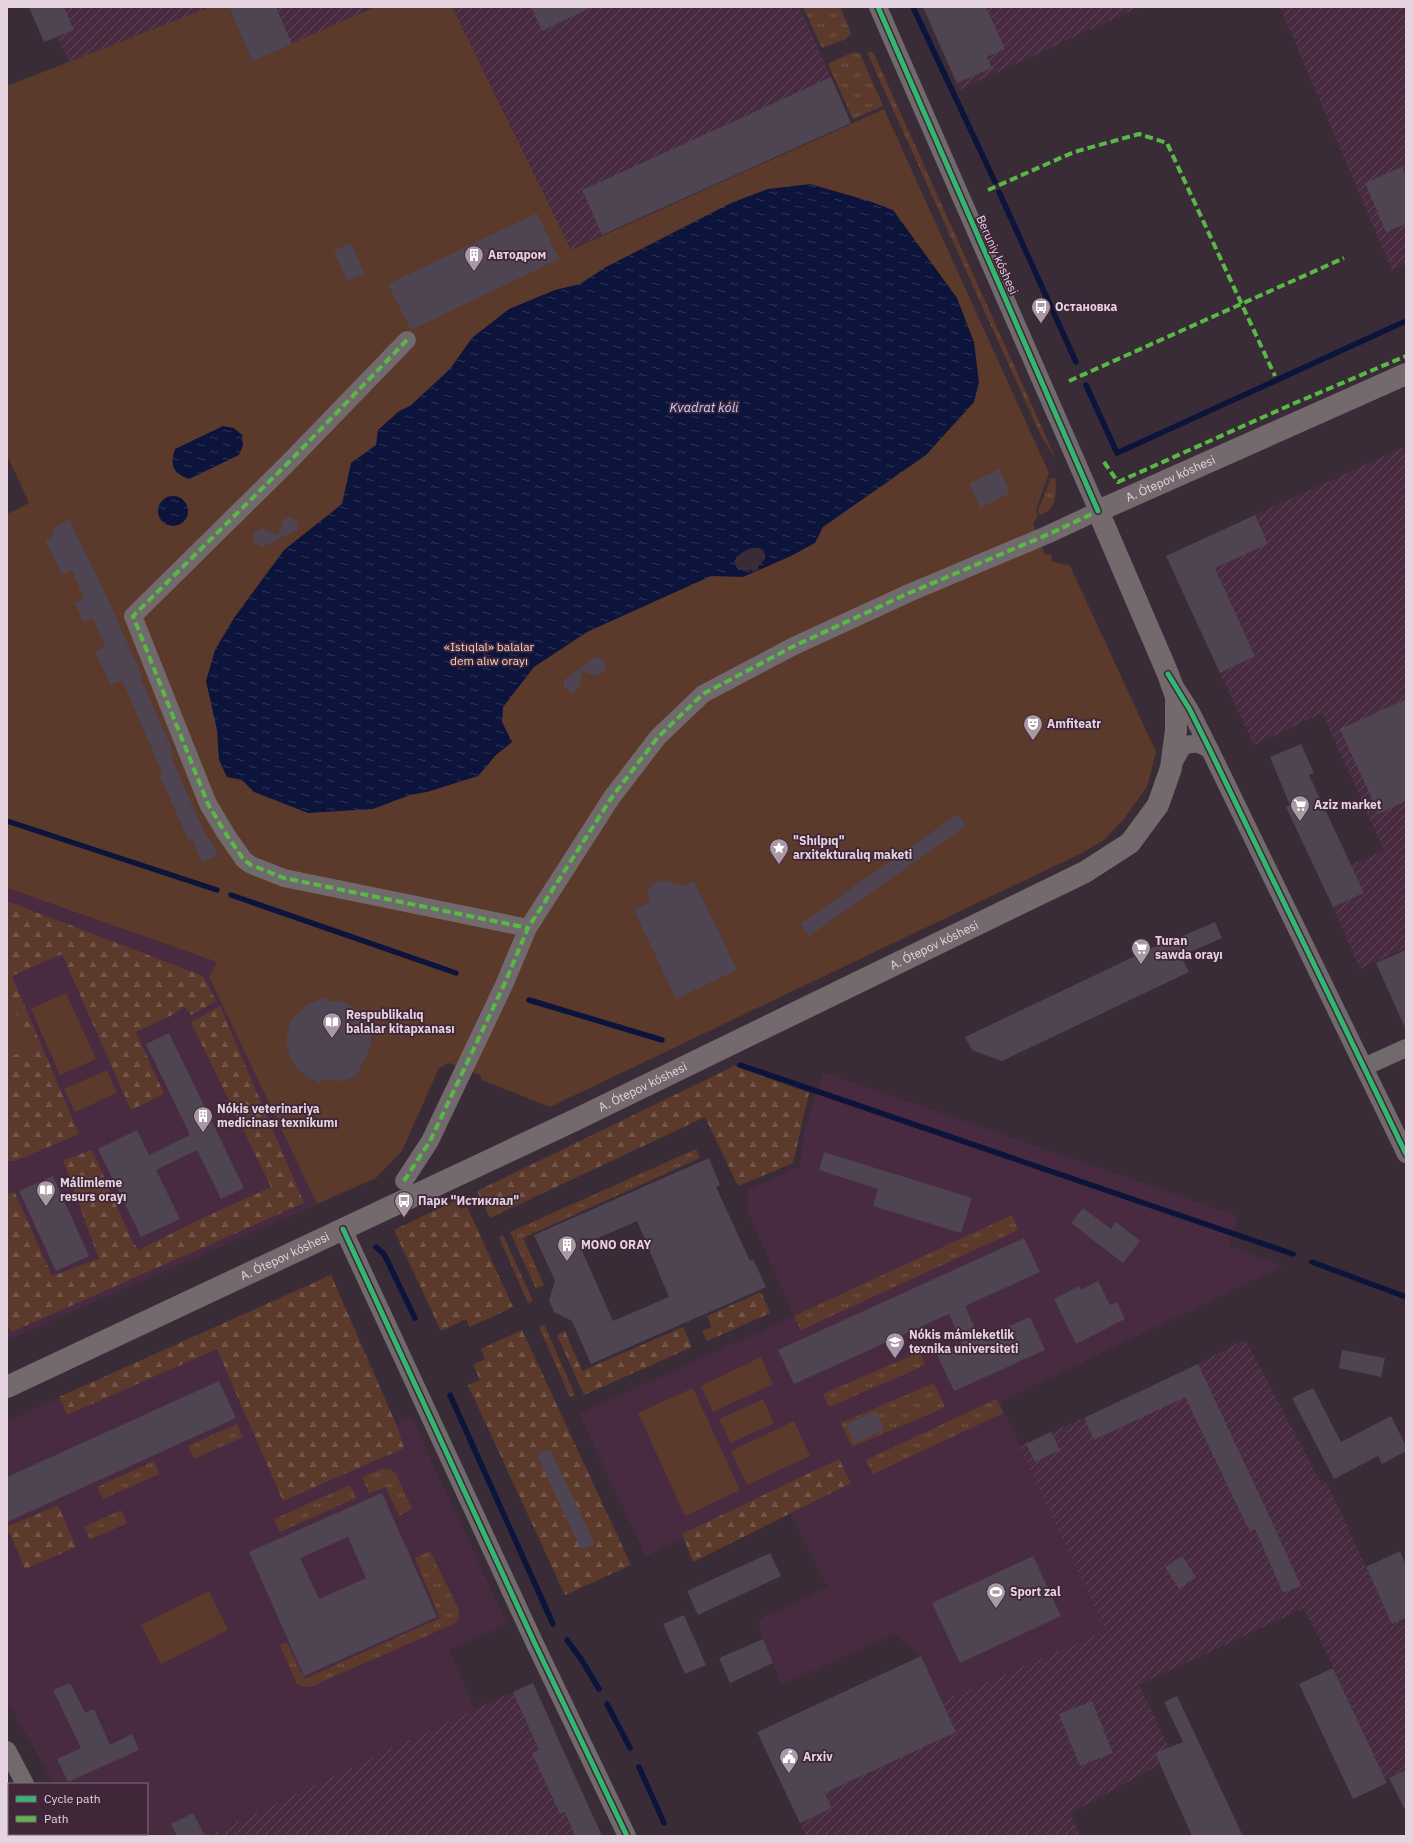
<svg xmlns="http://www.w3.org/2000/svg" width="1413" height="1843" viewBox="0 0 1413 1843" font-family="'IBM Plex Sans',sans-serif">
<defs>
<pattern id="industrial-furrows" width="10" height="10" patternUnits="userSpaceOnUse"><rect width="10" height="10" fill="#482b40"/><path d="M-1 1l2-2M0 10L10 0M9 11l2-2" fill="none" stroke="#62495b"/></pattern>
<pattern id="grass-tufts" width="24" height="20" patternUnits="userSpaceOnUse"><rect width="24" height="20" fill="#5b3a2c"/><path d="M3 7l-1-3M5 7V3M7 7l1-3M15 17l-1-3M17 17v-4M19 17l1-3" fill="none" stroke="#72564a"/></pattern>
<pattern id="forest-firs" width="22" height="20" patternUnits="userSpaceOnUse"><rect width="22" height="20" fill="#5b3a2c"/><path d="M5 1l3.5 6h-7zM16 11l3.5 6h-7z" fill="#72564a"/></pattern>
<pattern id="water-ripples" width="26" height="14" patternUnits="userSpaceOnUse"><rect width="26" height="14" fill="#0c143c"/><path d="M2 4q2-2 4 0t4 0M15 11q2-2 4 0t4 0" fill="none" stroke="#2f3558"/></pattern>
</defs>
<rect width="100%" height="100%" fill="#392c36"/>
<!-- built -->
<path fill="#482b40" d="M7,888l210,74 -8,15 108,227 -310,136z
M823,1072l415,144 -9,30 54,20 -283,136 106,229 -164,70 -21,-45 -26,-22 -114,51 -18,-46 -5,-19 70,-33 -48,-96 -134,65 -67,-142 215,-98 -47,-106 1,-20 52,-24 4,-33z
M331,1275l65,149 15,-7 96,207 -58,26 26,59 -267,127h-124l-1,-2h64v-50h-93l-47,-83v-280z"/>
<!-- industrial -->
<path fill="url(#industrial-furrows)" d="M64,7h146l-141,55 -12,-25z
M276,7h99l-83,37z
M452,7h347l32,70 -249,113 20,45 -32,15z
M923,7h216l-180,83z
M1280,7h126v257l-14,6z
M1406,446v502l-46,21 -27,-62 31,-14 -13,-28 33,-15 -62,-137 -68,32 -34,-72 35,-17 -40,-88 53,-24 -13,-29z
M1245,1339l77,146 5,-2 65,141 14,-6v152l-21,9 -58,-125 -23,-46 -165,77 30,62 -14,6 5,11 -90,50 10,22h-276l1,-1 -5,-12 32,-15 -7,-15 131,-61 -14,-31 164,-70 -87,-185 65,-28 114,-54z
M533,1683l69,153h-394l267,-127z"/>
<!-- grass -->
<path fill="url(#grass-tufts)" d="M803,7h37l11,26 -5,6 -24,9z
M853,52l7,2 23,52 -30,13 -25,-55z
M867,52h5l2,2 182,405 -15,-23z
M1051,478l5,1c-1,17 2,30 -16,36l-2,-5z
M696,1149l4,9 -177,80 21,47 -8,4 -26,-57z
M1012,1215l6,15 -217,100 -7,-14z
M503,1235l30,66 -5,2 -29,-66z
M544,1324l31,71 -5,2 -31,-70z
M920,1352l5,13 -96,42 -6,-13z
M934,1383l11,24 -93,40 -11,-24z
M996,1399l7,14 -130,61 -7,-14z
M237,1424l6,13 -49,22 -6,-13z
M154,1461l5,13 -56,25 -6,-12z
M381,1469h8l6,3 17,37 -13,7 -13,-29 -17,6 -7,-15z
M350,1485l6,13 -76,34 -6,-13z
M121,1510l6,13 -37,17 -6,-13z
M430,1551l29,59v7l-3,6 -146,64h-7l-6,-3 -17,-39 7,-3 17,37 136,-61 -25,-60z"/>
<!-- forest -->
<path fill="url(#forest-firs)" d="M7,901l196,75 13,25 -25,14 -7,-9 -10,8 -38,18 28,62 -33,16 -69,-156 -50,22 67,158 -64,27h-8z
M220,1006l84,197 -293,129 -4,-9v-129l8,-1 37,83 47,-17 -36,-99 29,-10 40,91 7,9 57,-29 75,-34 -80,-165z
M734,1066l75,27 -16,70 -55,23 -33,-69 -215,101 -13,-27z
M457,1200l4,9 6,-2 46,100 -43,20 -4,-8 -25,12 -47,-101z
M331,1275l65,149 8,24 -121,53 -66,-152 -150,66 -8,-18z
M761,1292l9,21 -63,28 -5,-10 10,-4 -5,-11z
M683,1327l9,20 -108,48 -27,-60 8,-4 17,40z
M522,1330l109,235 -66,30 -97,-210 12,-5 -7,-15 12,-6 -4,-10z
M839,1459l12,24 -158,79 -11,-28z
M58,1505l18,42 -51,22 -18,-42z"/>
<!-- park -->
<path fill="#5b3a2c" d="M210,7h19l23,54 123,-54h77l119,243 313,-141 165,364 -13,37 2,6 -5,7 12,31 7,1 -1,6 19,5 86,186 -9,35 -23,32 -20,21 -24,14 -530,253 -68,-27 -2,-5 -31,-12 -10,5 -37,83 -26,27 -59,26 -108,-227 8,-15 -210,-74v-374l22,-11 -22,-48v-369z
M7,990l24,58 -24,10z
M66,993l30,66 -36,16 -29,-66z
M107,1070l10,23 -42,19 -11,-23z
M761,1357l12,27 -60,28 -12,-26z
M693,1388l47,102 -55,26 -47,-103z
M763,1399l11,24 -43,20 -12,-24z
M794,1421l16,35 -63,29 -16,-34z
M209,1591l19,39 -67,34 -20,-39z"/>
<!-- water -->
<path fill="url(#water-ripples)" d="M810,184l59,17 24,9 64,88 17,44 5,40 -5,20 -48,53 -103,72 -8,16 -24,13 -48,21 -32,-1 -124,56 -53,35 -31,40 -1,15 10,20 -16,13 -18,21 -51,16 -17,3 -37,14 -65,4 -54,-21 -12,-12 -15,-3 -8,-17 -2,-30 -11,-49 9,-31 19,-32 50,-68 58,-46 9,-41 25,-18 2,-15 21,-19 11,-5 40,-37 22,-31 37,-29 46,-19 25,-6 26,-17 125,-64 37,-14z
M223,426l11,2 8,7 1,10 -4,10 -50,24c-17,-6 -19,-13 -14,-30z
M158 511a15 15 0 1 1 30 0a15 15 0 1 1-30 0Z"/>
<!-- pier -->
<path fill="#392c36" d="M753,548h5l5,2 2,5v4l-7,8 1,3 -6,2 -1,-2h-14l-4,-8 3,-6 11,-7z"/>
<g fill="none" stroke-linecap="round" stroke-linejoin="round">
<!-- stream -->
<path stroke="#0c143c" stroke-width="5.5" d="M913,7l82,175
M999,192l77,170
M1086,385l31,68 289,-132
M7,821l210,69
M231,895l225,78
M529,1000l133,40
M740,1065l553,189
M376,1247l8,7 31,64
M1312,1262l94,35
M450,1395l103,229
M567,1640l14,19 18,30
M607,1704l23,44
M639,1767l25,56"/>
</g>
<!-- building -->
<path fill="#4e4452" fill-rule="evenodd" d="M29,7h35l10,23 -30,12z
M229,7h47l16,37 -40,17z
M531,7h61l-50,24z
M923,7h63l19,42 -18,8 5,11 -35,15z
M831,77l20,46 -249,112 -20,-45z
M1402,167l4,9v48l-20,8 -21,-49z
M537,213l22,46 -148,71 -23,-46z
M351,243l13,31 -17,7 -13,-30z
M999,469l11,24 -30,15 -11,-24z
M1255,515l13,29 -53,24 40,88 -35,17 -54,-117z
M291,516l7,6 -1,8 -35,17 -9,-5 1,-10 9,-4 15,8 5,-16z
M69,520l32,64 42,94 -2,1 33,75 -4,1 38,85 2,-1 8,16 -16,7 -10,-23 -3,2 -30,-67 3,-2 -40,-92 -11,5 -16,-33 10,-5 -12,-29 -10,4 -8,-19 9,-4 -12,-29 -10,5 -17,-35 10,-5 -3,-6z
M595,657l10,4v10l-8,5 -15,-5 -3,17 -7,5 -8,-5v-8z
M1406,699v102l-27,13 -39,-85z
M1301,744l13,29 -5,2 55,118 -31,14 -47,-100 4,-2 -20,-48z
M958,814l8,12 -157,110 -9,-12z
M661,880l23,6 10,-5 43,89 -61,29 -42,-89 17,-8 -4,-8 2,-6 3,-4z
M1215,922l7,16 -41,18 8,16 -187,89 -30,-11 -7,-13 208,-99v2z
M1406,950v80l-30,-67z
M326,997l2,4h10l10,3 10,7 8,10 5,12v12l-5,12 -7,11 2,3 -9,7 -10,3 -20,-1 -1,3 -13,-5 -11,-9 -7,-12 -4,-14 4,-22 18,-17z
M169,1033l75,155 -23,11 -24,-49 -41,20 24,49 -39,18 -43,-88 39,-19 12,25 41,-20 -44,-91z
M824,1152l148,46 -11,35 -88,-27 5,-17 -59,-19z
M709,1158l11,27 -4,2 34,74 3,-2 13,28 -175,77 -19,-43 -18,-9 -5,-12 6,-19 -21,-46zM637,1221l32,76 -56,24 -33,-75z
M53,1176l36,80 -33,15 -37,-80z
M1083,1208l28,21 5,-7 24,19 -17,22 -52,-40z
M1024,1238l16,34 -75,34 15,33 50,-22 15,33 -91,41 -17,-36 25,-12 -13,-29 -155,70 -16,-34z
M1098,1281l12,24 7,-3 8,17 -49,25 -22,-45 25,-13 2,4z
M1342,1350l43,8 -4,19 -42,-9z
M1198,1364l74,158 29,64 -18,7 -28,-64 -5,3 -65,-135 -91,43 -10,-22z
M219,1381l17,37 -229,104v-45z
M1313,1388l28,54 50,-26 15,30v5l-24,13 -4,-8 -44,23 -42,-81z
M876,1411l8,19 -30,13 -8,-19z
M1051,1432l9,18 -25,12 -9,-18z
M550,1449l45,95 -14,6 -44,-95z
M382,1493l55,124 -133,59 -55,-124zM348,1537l18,41 -47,21 -19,-41z
M1400,1551l6,14v53l-14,6 -26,-57z
M770,1553l11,23 -83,39 -11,-24z
M1033,1556l28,60 -101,47 -28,-60z
M1182,1556l14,21 -17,12 -14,-22z
M684,1615l22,50 -21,9 -22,-50z
M763,1639l10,24 -43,20 -11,-25z
M921,1656l35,76 -131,61 7,15 -32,15 -43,-91z
M1333,1668l54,115 -34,16 -54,-115z
M70,1683l15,30 9,-4 16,36 22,-11 7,16 -71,32 -11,-23 24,-11 -28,-58z
M533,1683l26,58 43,95h-27l-10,-24 -5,2 -28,-61 7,-3 -26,-58z
M1177,1696l66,140h-51l-37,-83 28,-11 -19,-40z
M1092,1701l21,52 -33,13 -21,-52z
M1406,1770v42l-17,-34z
M193,1813l12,23h-28l-6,-12z"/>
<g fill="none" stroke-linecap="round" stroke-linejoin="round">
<!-- minor -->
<path stroke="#706a6c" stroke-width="18" d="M407,340l-118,122 -156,154 75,188 18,30 18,26 7,5 33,13 244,50
M1174,685l16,25 20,40 196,404
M1172,765l11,-19c11,-4 17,-3 27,4
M1364,1067l42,-19
M404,1181l26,-40 74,-156 24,-57 84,-131 46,-60 45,-43 91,-48 115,-53 140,-59 49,-23 -220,-504
M343,1229l193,417 91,190
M7,1750l18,34
M53,1834l1,2"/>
<!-- major -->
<path stroke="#74696d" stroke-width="22" id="s1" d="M7,1387l568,-267 510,-248 45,-29 28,-38 13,-37 5,-38v-33l-8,-23 -70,-163 308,-137"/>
<!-- quiet -->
<path stroke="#58b947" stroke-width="4" stroke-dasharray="8 4" stroke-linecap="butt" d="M988,190l86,-38 65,-18 28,9 108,233
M407,340l-118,122 -156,154 75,188 18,30 18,26 7,5 33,13 244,50
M1069,381l275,-123
M1104,462l14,20 170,-76 118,-50
M404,1181l26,-40 74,-156 24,-57 84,-131 46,-60 45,-43 91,-48 115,-53 140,-59 49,-23"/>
<!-- cycleway casing -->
<g stroke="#3f2639" stroke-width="8">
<path id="cycleway" d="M878,7l220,504
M1168,674l22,36 20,40 196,404
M343,1229l193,417 91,190"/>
</g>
<!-- cycleway -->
<use href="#cycleway" stroke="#33b770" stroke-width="5"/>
</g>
<!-- icons -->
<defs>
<g id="building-pin" transform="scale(1)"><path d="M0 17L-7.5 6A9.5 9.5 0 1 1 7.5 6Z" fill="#a999a4" stroke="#3f2639"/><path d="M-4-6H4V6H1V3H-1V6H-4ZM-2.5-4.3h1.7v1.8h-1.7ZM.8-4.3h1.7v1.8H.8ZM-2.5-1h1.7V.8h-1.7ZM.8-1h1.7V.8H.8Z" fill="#fff"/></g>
<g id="bus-pin" transform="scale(1)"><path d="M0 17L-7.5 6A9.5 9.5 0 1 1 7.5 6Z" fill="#a999a4" stroke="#3f2639"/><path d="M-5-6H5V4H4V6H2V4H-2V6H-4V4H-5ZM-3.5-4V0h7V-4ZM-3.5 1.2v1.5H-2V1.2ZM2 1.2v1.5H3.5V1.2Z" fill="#fff"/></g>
<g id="theatre-pin" transform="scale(1)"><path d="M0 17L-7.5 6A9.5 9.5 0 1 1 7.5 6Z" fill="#a999a4" stroke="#3f2639"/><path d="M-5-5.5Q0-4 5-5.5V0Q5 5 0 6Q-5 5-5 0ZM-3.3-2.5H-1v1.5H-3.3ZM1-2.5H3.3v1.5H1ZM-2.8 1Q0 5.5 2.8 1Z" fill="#fff"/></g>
<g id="supermarket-pin" transform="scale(1)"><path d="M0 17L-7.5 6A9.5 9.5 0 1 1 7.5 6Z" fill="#a999a4" stroke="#3f2639"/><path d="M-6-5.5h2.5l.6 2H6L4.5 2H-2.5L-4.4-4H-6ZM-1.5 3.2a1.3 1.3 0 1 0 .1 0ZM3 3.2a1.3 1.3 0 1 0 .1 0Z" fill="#fff"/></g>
<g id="sight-pin" transform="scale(1)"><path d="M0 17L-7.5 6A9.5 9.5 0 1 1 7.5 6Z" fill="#a999a4" stroke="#3f2639"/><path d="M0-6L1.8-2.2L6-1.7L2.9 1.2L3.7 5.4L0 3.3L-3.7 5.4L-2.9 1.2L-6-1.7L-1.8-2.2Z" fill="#fff"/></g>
<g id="library-pin" transform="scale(1)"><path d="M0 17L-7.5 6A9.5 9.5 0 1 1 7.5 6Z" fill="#a999a4" stroke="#3f2639"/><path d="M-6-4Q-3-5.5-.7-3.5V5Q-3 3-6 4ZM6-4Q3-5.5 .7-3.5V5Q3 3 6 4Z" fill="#fff"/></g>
<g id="university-pin" transform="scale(1)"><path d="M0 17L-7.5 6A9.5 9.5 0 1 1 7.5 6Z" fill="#a999a4" stroke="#3f2639"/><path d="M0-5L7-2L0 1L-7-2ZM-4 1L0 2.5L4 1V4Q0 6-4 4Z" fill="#fff"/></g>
<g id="stadium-pin" transform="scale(1)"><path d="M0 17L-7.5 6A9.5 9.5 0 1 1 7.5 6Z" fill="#a999a4" stroke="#3f2639"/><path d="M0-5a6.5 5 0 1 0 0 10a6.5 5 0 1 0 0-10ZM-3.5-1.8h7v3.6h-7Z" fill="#fff"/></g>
<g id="civic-pin" transform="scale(1)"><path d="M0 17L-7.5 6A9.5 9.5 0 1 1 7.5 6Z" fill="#a999a4" stroke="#3f2639"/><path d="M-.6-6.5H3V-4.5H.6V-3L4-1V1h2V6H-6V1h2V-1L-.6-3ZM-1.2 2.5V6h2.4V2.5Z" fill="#fff"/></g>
</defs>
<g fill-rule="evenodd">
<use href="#building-pin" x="474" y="255"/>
<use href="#bus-pin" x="1041" y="307"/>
<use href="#theatre-pin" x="1033" y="724"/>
<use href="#supermarket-pin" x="1300" y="805"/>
<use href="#sight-pin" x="779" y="848"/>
<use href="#supermarket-pin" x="1141" y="948"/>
<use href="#library-pin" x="332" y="1022"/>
<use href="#building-pin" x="203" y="1116"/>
<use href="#library-pin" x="46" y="1190"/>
<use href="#bus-pin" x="404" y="1201"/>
<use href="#building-pin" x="567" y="1245"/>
<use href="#university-pin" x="895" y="1342"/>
<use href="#stadium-pin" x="996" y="1592"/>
<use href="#civic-pin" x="789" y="1757"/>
</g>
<g text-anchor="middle" stroke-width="3.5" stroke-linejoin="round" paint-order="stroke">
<!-- poi labels -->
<g font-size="12" font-weight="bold" fill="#e5d4e0" stroke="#3f2639" text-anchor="start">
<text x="488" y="259">Автодром</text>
<text x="1055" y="311">Остановка</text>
<text x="1047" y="728">Amfiteatr</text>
<text x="1314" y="809">Aziz market</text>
<text x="793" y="845">"Shılpıq"<tspan x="793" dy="14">arxitekturalıq maketi</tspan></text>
<text x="1155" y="945">Turan<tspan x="1155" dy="14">sawda orayı</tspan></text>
<text x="346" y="1019">Respublikalıq<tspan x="346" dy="14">balalar kitapxanası</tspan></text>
<text x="217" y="1113">Nókis veterinariya<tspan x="217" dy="14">medicinası texnikumı</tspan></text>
<text x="60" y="1187">Málimleme<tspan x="60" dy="14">resurs orayı</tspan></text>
<text x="418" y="1205">Парк "Истиклал"</text>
<text x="581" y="1249">MONO ORAY</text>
<text x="909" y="1339">Nókis mámleketlik<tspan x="909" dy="14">texnika universiteti</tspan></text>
<text x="1010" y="1596">Sport zal</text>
<text x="803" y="1761">Arxiv</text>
</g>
<!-- street labels -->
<g font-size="12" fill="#e5d4e0" stroke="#3f2639">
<text transform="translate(997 255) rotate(66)" y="4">Beruniy kóshesi</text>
<text dy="4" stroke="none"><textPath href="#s1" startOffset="1687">A. Ótepov kóshesi</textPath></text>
<text dy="4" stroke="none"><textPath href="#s1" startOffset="1027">A. Ótepov kóshesi</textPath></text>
<text dy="4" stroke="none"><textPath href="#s1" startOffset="703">A. Ótepov kóshesi</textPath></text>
<text dy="4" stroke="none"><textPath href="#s1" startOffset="307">A. Ótepov kóshesi</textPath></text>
</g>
<!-- park labels -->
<g font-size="12" fill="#f4d1c1" stroke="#3f2639">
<text x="489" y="651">«Istıqlal» balalar<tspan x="489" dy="14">dem alıw orayı</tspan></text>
</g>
<!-- water labels -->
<g font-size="13" font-style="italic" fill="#bdcffd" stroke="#3f2639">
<text x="704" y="412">Kvadrat kóli</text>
</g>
</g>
<!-- border -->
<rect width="1413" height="1843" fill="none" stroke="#e5d4e0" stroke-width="16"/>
<!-- legend -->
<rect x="8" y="1783" width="140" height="52" fill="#3f2639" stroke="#816c7c"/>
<rect x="16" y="1796" width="20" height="6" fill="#33b770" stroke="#816c7c"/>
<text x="44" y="1803" font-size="12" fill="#e5d4e0">Cycle path</text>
<rect x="16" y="1816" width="20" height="6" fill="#58b947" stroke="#816c7c"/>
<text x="44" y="1823" font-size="12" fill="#e5d4e0">Path</text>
</svg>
